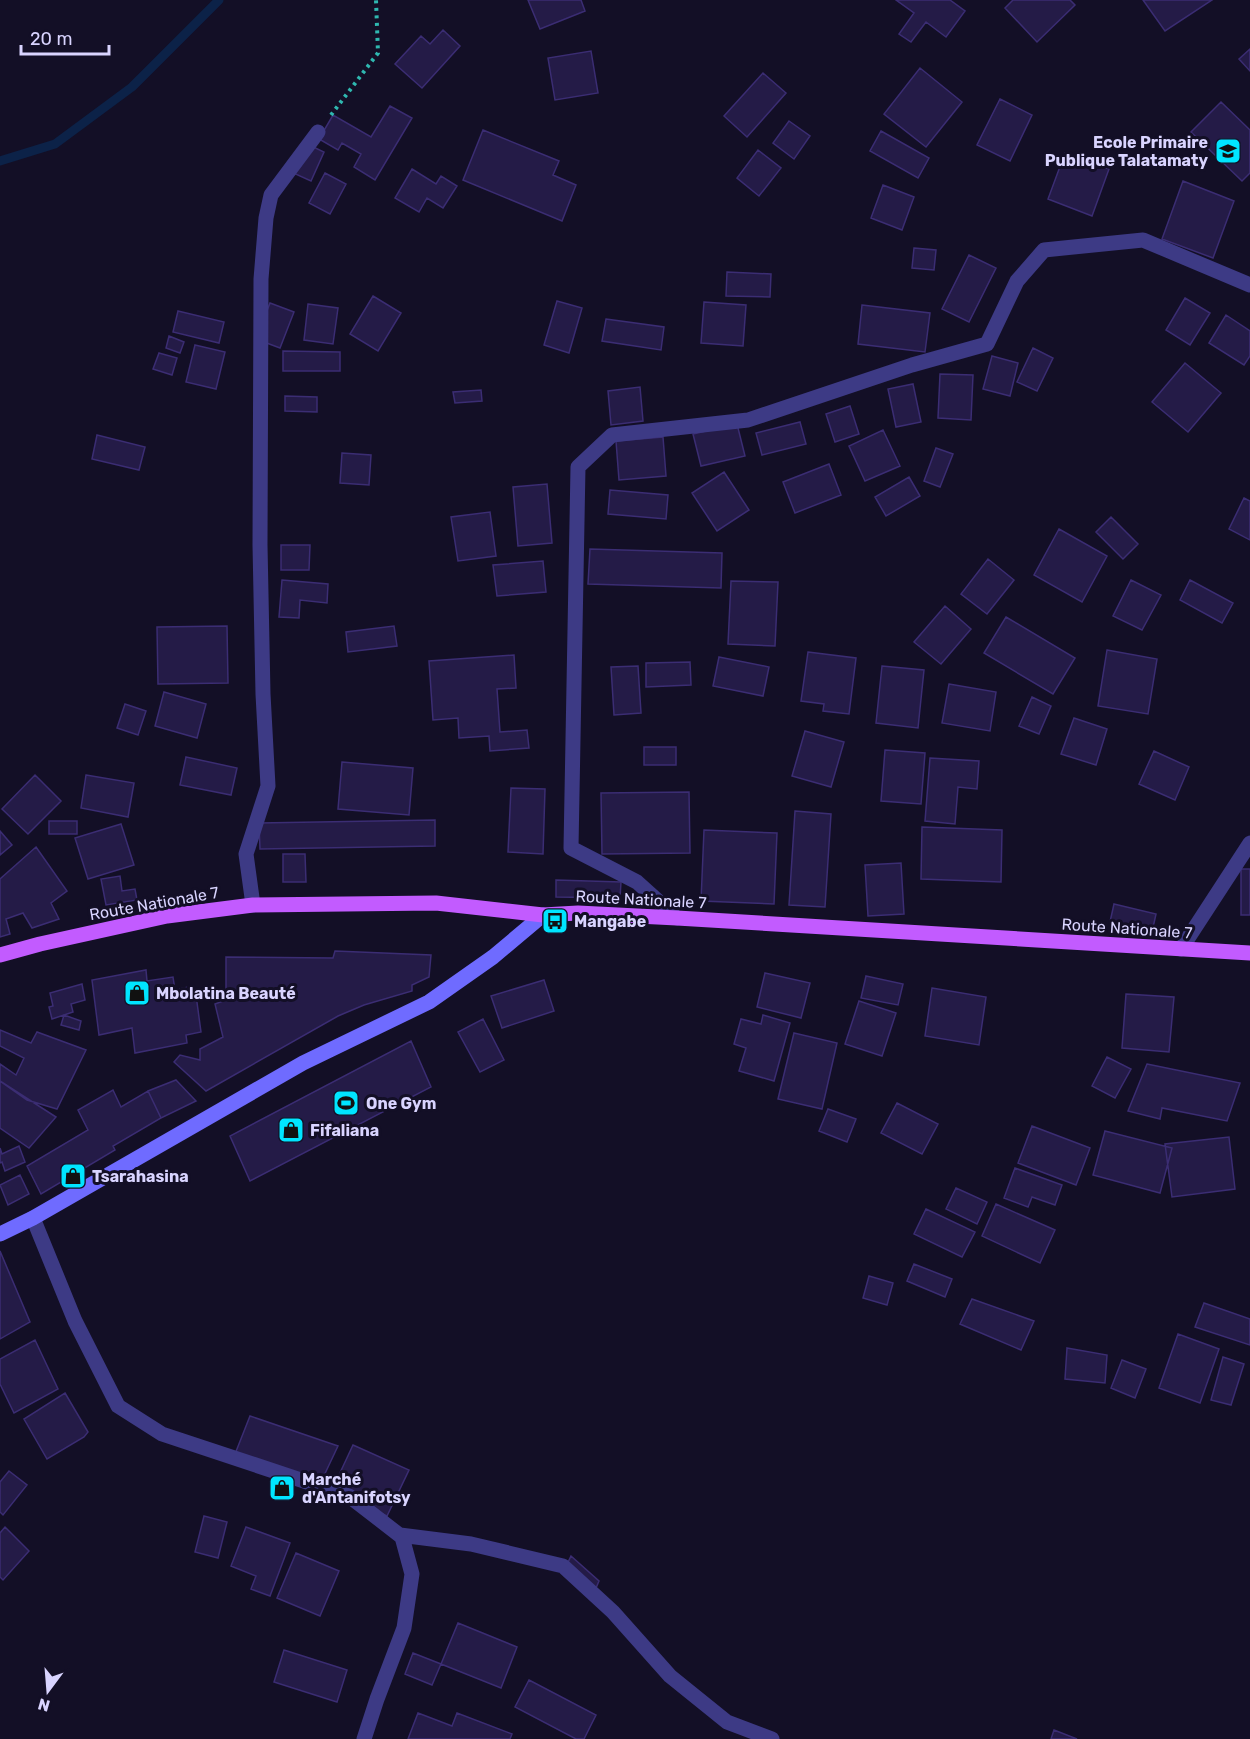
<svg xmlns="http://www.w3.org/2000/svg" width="1250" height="1739" viewBox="0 0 1250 1739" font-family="Rubik,sans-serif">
<rect width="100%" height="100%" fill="#130f26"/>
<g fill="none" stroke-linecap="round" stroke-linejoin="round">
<!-- stream -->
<path stroke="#0c2248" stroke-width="9" d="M0,161l55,-17 77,-57 87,-87"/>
</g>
<!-- building -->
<path fill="#241b47" stroke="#3b2d73" stroke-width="1.5" d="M528,0h53l4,11 -45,18z
M896,0h54l15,11 -19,26 -20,-15 -15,20 -12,-8 15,-21z
M1013,0h57l5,5 -38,37 -32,-34z
M1143,0h69l-47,31z
M443,30l17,16 -38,42 -27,-24 26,-28 9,8z
M1250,49v22l-11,-12z
M591,51l7,42 -43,7 -7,-42z
M920,68l42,34 -36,45 -42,-33z
M763,73l23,20 -39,44 -23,-21z
M1000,99l32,16 -22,46 -33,-16z
M1221,102l29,28v43l-8,8 -51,-49z
M390,106l22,12 -37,62 -21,-13 7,-13 -19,-11 -4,7 -19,-11 14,-24 38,22z
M789,121l21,15 -16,23 -21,-16z
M483,130l76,31 -6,14 23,10 -14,36 -99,-41z
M881,131l48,27 -11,20 -48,-27z
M305,143l19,9 -13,29 -20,-9z
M758,150l23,18 -22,28 -22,-18z
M1065,153l44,16 -17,47 -44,-17z
M412,169l24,15 5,-8 16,10 -14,22 -16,-10 -8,14 -24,-14z
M325,173l21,11 -16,30 -21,-11z
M1183,181l51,20 -21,57 -51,-19z
M883,185l31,12 -12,33 -31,-12z
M914,248l22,2 -2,20 -22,-2z
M969,255l27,13 -27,54 -27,-13z
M727,272l44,2 -1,23 -44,-1z
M373,296l28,17 -23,38 -28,-17z
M1185,298l25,15 -20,32 -24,-15z
M557,301l25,7 -13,45 -25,-8z
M704,302l42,3 -3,41 -42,-3z
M270,303l24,9 -14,36 -24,-9z
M308,304l30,4 -5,36 -29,-4z
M862,305l68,8 -5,39 -67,-8z
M178,311l46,11 -5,21 -46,-11z
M1226,315l24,16v25l-6,9 -35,-22z
M606,319l58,8 -3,23 -59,-9z
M169,336l15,6 -4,11 -14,-5z
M195,345l30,7 -9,37 -30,-7z
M1033,348l20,10 -16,33 -20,-9z
M283,351l57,1v19h-57z
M159,353l18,5 -5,17 -19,-6z
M992,356l26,7 -8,33 -27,-7z
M1185,363l36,30 -33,39 -36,-30z
M940,374l33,1 -2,45 -33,-2z
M913,384l8,38 -25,5 -8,-38z
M640,387l3,34 -32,4 -3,-34z
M481,390l1,11 -27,2 -2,-11z
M285,396l32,1v15l-32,-1z
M850,406l9,28 -24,8 -9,-28z
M800,422l6,22 -44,11 -6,-22z
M737,424l8,32 -44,10 -8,-32z
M883,430l17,36 -35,15 -16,-35z
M97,435l48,12 -6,23 -47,-11z
M663,437l3,39 -47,4 -3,-39z
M936,448l17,6 -13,33 -16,-6z
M342,453l29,2 -2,30 -29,-2z
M829,464l12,31 -46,18 -12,-31z
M724,472l25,38 -32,21 -25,-38z
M909,477l11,19 -34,20 -11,-19z
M547,484l5,59 -34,3 -5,-59z
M610,490l58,5 -2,24 -58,-5z
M1244,498l6,3v39l-21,-11z
M490,512l6,44 -38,5 -7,-44z
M1111,517l27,27 -15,15 -27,-27z
M1059,529l48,27 -25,46 -48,-27z
M281,545h29l-1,25h-28z
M590,549l132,4 -1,35 -133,-4z
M988,559l26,21 -27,34 -26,-20z
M543,561l3,31 -49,4 -4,-31z
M282,580l46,4 -1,19 -27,-3 -1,18 -20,-1z
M1131,580l30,15 -19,35 -29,-14z
M1190,580l43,23 -11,20 -42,-23z
M731,581l47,1 -3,64 -47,-2z
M945,606l26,23 -30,35 -27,-22z
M1006,617l69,41 -22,36 -69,-41z
M227,626l1,57 -70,1 -1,-57z
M394,626l3,20 -49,6 -2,-20z
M1107,650l50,9 -9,55 -50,-8z
M808,652l48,6 -7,56 -26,-3 1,-7 -23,-3z
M514,655l2,33 -19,1 3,43 27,-2 2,18 -39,3 -1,-15 -30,2 -1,-20 -25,2 -4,-59z
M719,657l50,10 -6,29 -50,-10z
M690,662l1,23 -45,2v-24z
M638,666l3,47 -27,2 -3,-48z
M882,666l42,4 -6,58 -42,-5z
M949,684l47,8 -6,39 -48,-8z
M164,692l42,12 -9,34 -42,-12z
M1032,697l19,9 -12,28 -20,-8z
M125,704l21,7 -8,24 -21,-7z
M1074,718l33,11 -11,36 -35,-11z
M805,731l39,11 -13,45 -39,-11z
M644,747h32v18h-32z
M885,750l40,3 -4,51 -40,-3z
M1154,751l35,16 -14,33 -36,-16z
M186,757l51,11 -6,27 -51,-10z
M930,758l49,3 -2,28 -19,-2 -3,37 -30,-3z
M342,762l71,6 -4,47 -71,-6z
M35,775l26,26 -33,33 -26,-25z
M86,775l48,8 -6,34 -47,-9z
M511,788l34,1 -2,65 -35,-2z
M689,792l1,61 -88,1 -1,-61z
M795,811l36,3 -6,93 -36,-2z
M435,820v26l-175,3 -1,-26z
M49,821h28v13h-28z
M121,824l13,41 -46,14 -13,-41z
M922,827l80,3 -1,52 -80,-3z
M704,830l73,3 -3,71 -73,-3z
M0,831l12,14 -12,10z
M36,847l31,44 -16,12 8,16 -27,9 -9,-15 -17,6 4,15 -10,3v-58z
M283,854h22l1,28h-23z
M901,863l3,51 -36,2 -3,-51z
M1241,869h9v46h-9z
M120,876l2,15 13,-2 2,11 -31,5 -5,-26z
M556,880l65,2 -1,16 -64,-1z
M1114,904l42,10 -4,18 -42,-10z
M335,951l96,4 -2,22 -17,8v6l-48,14 -26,11 -132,75 -32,-29 6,-7 20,5v-11l23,-12 -8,-33 11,-4v-43l107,1z
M146,970l1,11 26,-4 2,13 14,-3 2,9 5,-1 5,37 -15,3 1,8 -52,10 -3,-25 -33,7 -7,-55z
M765,973l45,10 -9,35 -44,-11z
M866,976l37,8 -5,21 -37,-7z
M544,980l10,31 -52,17 -11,-32z
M82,984l3,16 -14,4 2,8 -21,7 -3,-12 4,-1 -3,-13z
M932,988l54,9 -7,48 -54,-9z
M1126,994l48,3 -5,55 -47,-4z
M859,1001l37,12 -14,43 -37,-12z
M64,1015l17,6 -2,9 -18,-5z
M763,1015l27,8 -16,58 -35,-10 7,-23 -12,-4 7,-25 20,5z
M483,1019l21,41 -24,12 -22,-40z
M0,1030l31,13 6,-11 49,18 -29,59 -30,-9 -27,-19v-17l16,11 8,-17 -24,-12z
M794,1033l43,10 -15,66 -44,-10z
M411,1041l20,46 -181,94 -20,-45z
M1107,1057l24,12 -16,29 -23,-12z
M1147,1064l93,19 -13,38 -65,-13 -2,11 -32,-8z
M176,1080l20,21 -35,17 -13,-27z
M0,1081l56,36 -27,31 -29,-20z
M113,1090l8,17 27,-16 13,27 -48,28 2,4 -74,44 -14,-28 61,-36 -10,-20z
M897,1103l41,21 -16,30 -41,-21z
M828,1109l28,10 -9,23 -28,-11z
M1032,1126l58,22 -14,37 -58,-22z
M1105,1131l67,17 -12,45 -67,-18z
M1229,1137l6,52 -63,8 -7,-53z
M19,1146l6,16 -20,9 -3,-9 -2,1v-15l2,6z
M1015,1168l47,17 -7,20 -23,-8 -4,10 -24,-9z
M20,1175l9,19 -21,11 -8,-20z
M956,1188l31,14 -10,22 -31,-15z
M996,1204l59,26 -15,33 -58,-27z
M926,1209l49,23 -13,25 -48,-23z
M0,1251l30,71 -30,17z
M914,1264l38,15 -7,18 -38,-16z
M869,1276l24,7 -6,22 -24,-7z
M972,1299l62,22 -13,29 -61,-26z
M1204,1303l46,16v26l-55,-18z
M1178,1334l41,15 -19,54 -41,-15z
M35,1340l23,49 -44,24 -14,-29v-25z
M1067,1348l40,7 -2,28 -40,-4z
M1223,1357l21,7 -13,41 -20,-5z
M1122,1360l24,9 -11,29 -24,-10z
M65,1393l23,39 -4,5 -37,22 -23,-40z
M250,1416l88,30 -18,38 -85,-30z
M353,1445l56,25 -22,46 -56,-24z
M9,1471l18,14 -24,30 -3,-3v-30z
M204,1516l23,6 -9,36 -23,-6z
M5,1527l24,24 -26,29 -3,-3v-44z
M246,1527l44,16 -20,53 -19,-7 5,-13 -25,-10z
M296,1553l43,18 -19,45 -43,-18z
M571,1556l28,25 -6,14 -30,-22z
M458,1623l59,24 -16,41 -60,-24z
M284,1650l63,20 -10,32 -63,-20z
M413,1653l28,11 -9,21 -27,-11z
M529,1680l67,35 -12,24h-8l-61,-32z
M418,1713l34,13 5,-13 55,21 -2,5h-102z
M1054,1730l23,9h-26z"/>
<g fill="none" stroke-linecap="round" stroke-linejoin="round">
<!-- path -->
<path stroke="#2fb8b0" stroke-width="4" stroke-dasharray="3 4.5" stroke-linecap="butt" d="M331,115l47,-62 -2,-53"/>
<!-- street -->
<path stroke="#3d3a85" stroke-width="15" d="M253,905l-7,-51 22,-68 -5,-92 -3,-149 1,-266 5,-61 5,-23 47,-63
M677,918l-40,-36 -66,-34 7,-381 34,-32 136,-15 164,-55 75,-21 30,-63 27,-31 99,-10 107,45
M1181,949l69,-106
M33,1218l42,103 43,85 44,28 187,62 53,41 10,37 -8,54 -27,71 -13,40
M400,1535l71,9 92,22 50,46 57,64 57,46 45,17"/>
<!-- secondary -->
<path stroke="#6f6bff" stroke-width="15" d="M0,1234l33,-16 270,-155 126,-61 64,-45 50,-42"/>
<!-- primary -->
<path stroke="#c25bff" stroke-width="15" d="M0,955l40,-11 127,-28 86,-11 183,-2 107,12 35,-2 99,5 573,35"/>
</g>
<!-- icons -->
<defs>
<g id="school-square" transform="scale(1.35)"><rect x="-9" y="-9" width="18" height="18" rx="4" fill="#00e5ff" stroke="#130f26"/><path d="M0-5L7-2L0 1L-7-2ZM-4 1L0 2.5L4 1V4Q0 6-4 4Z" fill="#111"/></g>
<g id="bus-square" transform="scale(1.35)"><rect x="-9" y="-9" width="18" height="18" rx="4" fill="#00e5ff" stroke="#130f26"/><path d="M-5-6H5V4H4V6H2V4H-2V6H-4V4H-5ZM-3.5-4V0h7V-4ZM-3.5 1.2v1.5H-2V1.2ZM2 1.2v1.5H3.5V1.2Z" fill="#111"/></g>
<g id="shop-square" transform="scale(1.35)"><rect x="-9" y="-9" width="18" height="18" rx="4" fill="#00e5ff" stroke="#130f26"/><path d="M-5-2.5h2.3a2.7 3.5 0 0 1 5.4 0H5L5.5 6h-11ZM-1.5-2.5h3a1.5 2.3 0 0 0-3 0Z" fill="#111"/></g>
<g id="stadium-square" transform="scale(1.35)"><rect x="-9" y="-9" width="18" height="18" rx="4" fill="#00e5ff" stroke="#130f26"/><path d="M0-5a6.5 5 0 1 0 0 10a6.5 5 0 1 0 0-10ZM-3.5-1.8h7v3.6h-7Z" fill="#111"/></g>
</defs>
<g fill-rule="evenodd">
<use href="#school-square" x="1228" y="151"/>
<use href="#bus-square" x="555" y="921"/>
<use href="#shop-square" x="137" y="993"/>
<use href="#stadium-square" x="346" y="1103"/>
<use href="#shop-square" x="291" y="1130"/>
<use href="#shop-square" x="73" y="1176"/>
<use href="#shop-square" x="282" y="1488"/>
</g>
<g text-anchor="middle" stroke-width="6" stroke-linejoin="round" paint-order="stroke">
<!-- poi labels -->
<g font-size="16" font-weight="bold" fill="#d9d4ff" stroke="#130f26" text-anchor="start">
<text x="1208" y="148" text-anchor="end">Ecole Primaire<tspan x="1208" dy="18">Publique Talatamaty</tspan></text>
<text x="574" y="927">Mangabe</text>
<text x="156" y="999">Mbolatina Beauté</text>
<text x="366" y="1109">One Gym</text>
<text x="310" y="1136">Fifaliana</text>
<text x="92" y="1182">Tsarahasina</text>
<text x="302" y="1485">Marché<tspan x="302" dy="18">d'Antanifotsy</tspan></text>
</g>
<!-- street labels -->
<g font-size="16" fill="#d9d4ff" stroke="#130f26">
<text transform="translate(641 899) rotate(3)" y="6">Route Nationale 7</text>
<text transform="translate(154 903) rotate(-10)" y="6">Route Nationale 7</text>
<text transform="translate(1127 928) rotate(4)" y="6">Route Nationale 7</text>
</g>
</g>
<!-- north arrow -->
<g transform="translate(48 1691) rotate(196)" stroke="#130f26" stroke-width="4.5" paint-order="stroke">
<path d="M0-4.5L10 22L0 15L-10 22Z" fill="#d9d4ff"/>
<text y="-9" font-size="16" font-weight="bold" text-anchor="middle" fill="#d9d4ff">N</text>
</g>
<!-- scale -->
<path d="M21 45v9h88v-9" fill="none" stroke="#d9d4ff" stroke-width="3"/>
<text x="30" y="45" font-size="18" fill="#d9d4ff" stroke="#130f26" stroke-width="4.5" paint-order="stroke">20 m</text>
</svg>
